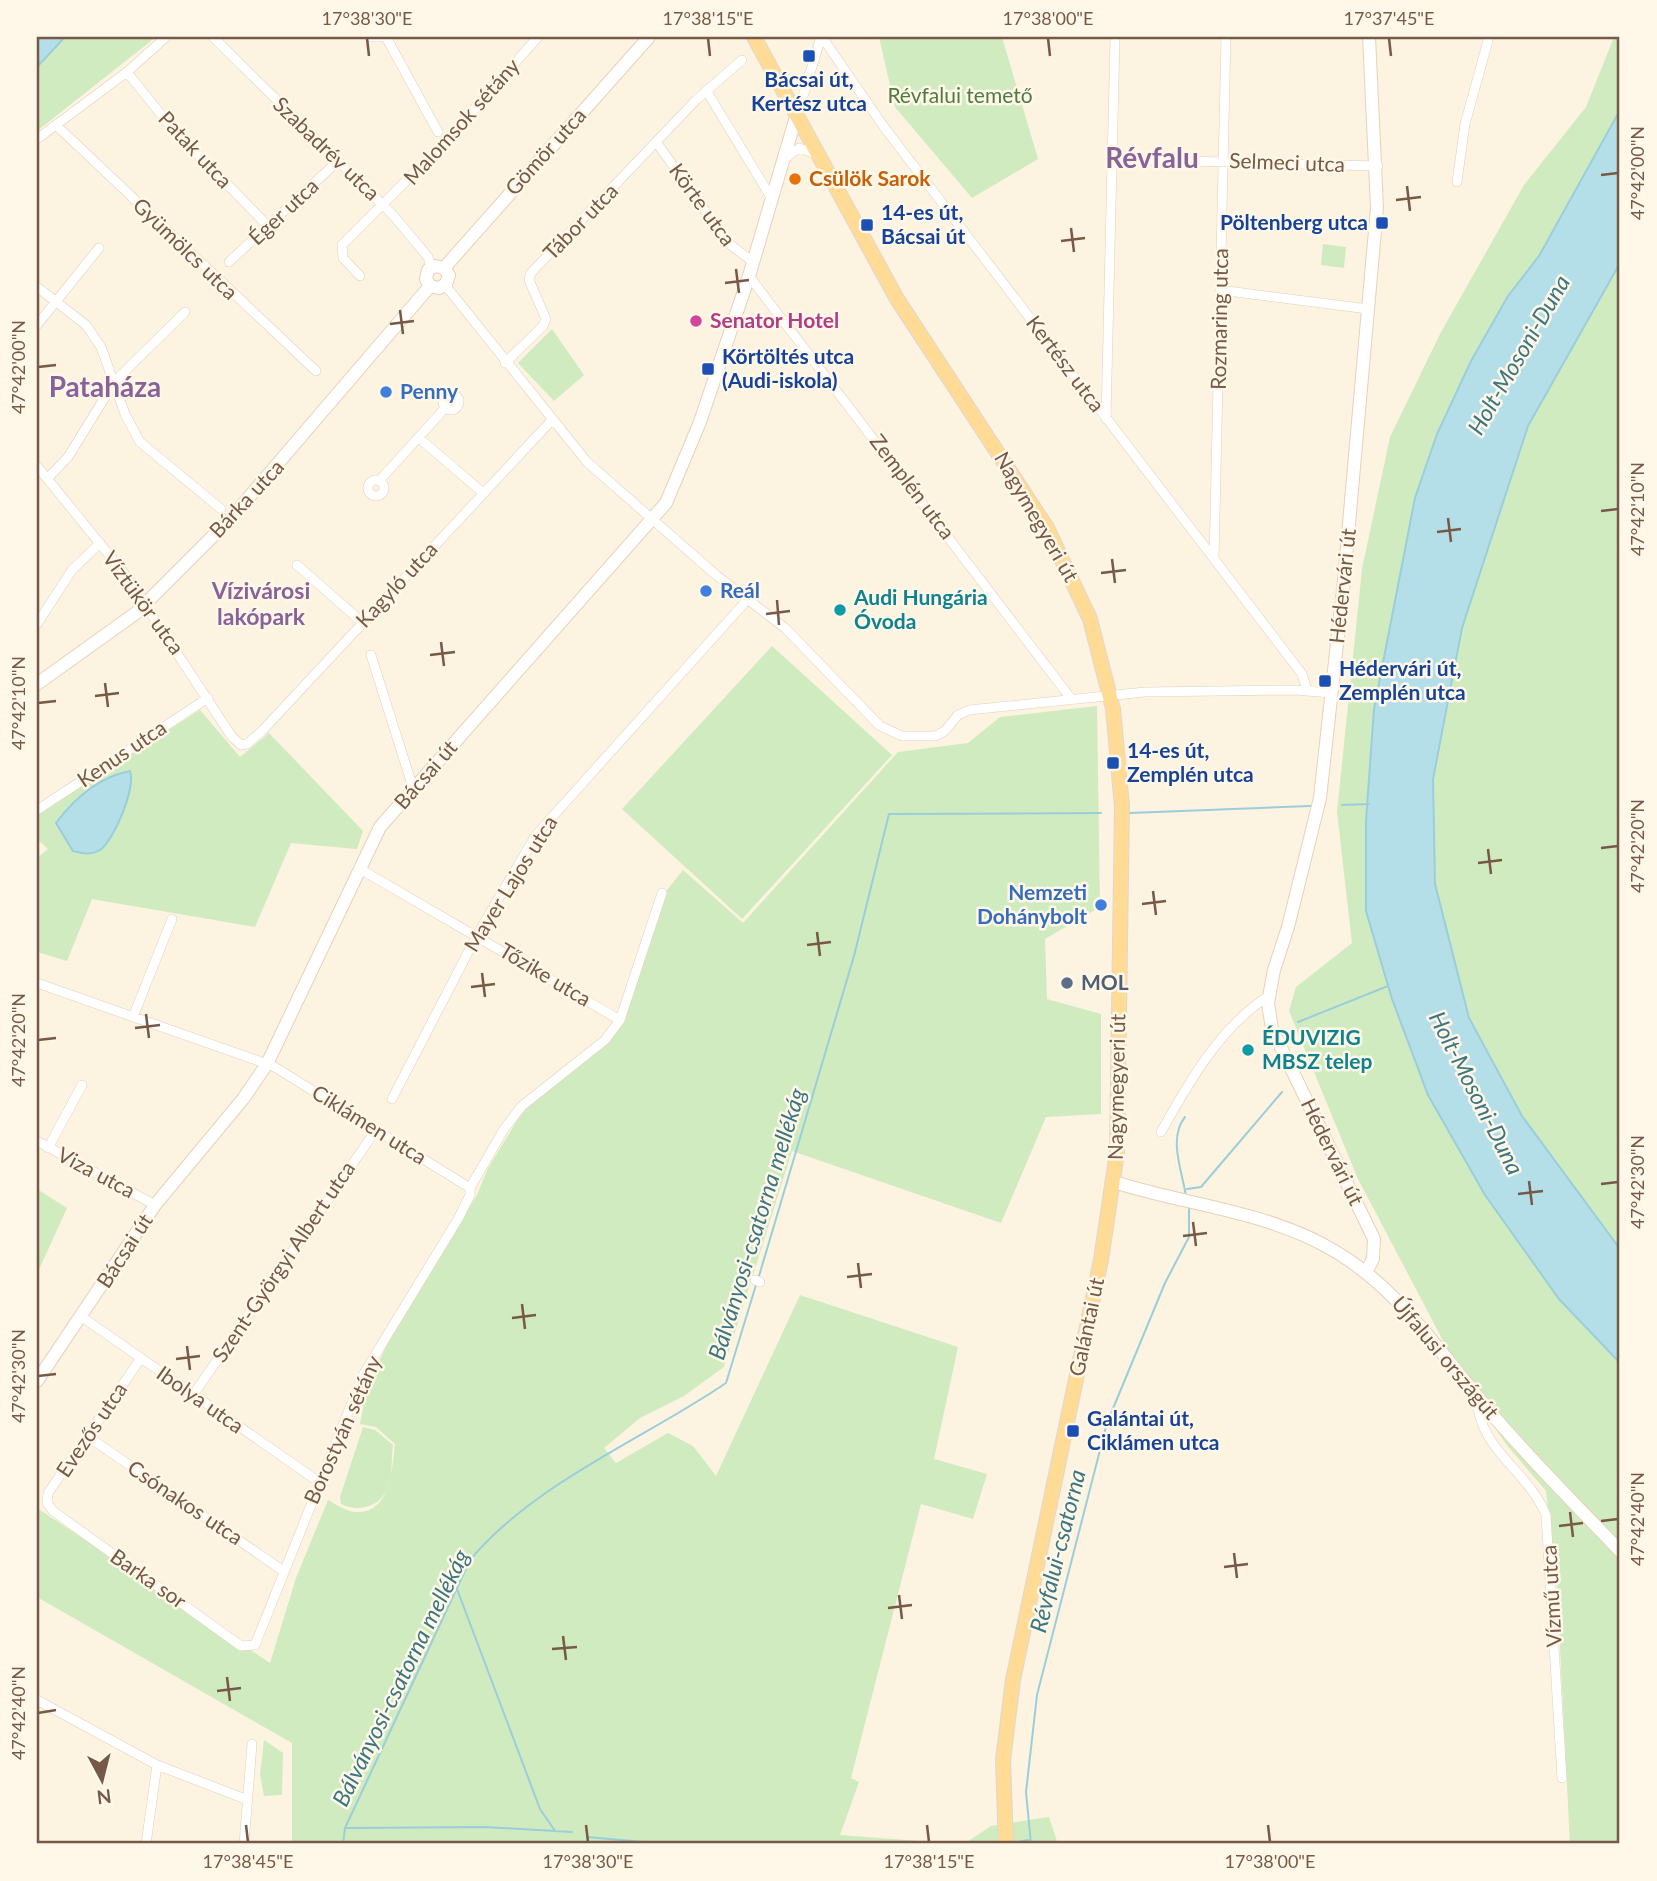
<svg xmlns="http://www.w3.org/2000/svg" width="1657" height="1881" viewBox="0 0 1657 1881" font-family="Lato,sans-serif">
<rect width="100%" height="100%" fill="#fdf3e1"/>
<!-- green -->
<path fill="#d0ebbf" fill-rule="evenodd" d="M65,37h91l-119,94v-64z
M879,37h123l36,122 -66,39 -77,-91z
M1614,37h6v73l-81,146 -31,40 -37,65 -34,73 -22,64 -41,211 -8,112v90l62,184 57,100 74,104 61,64v481h-50l-13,-255 -11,-98 -40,-47 -37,-54 -111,-211 -69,-168 7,-24 56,-44 -15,-131 25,-243 28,-132 50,-103 84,-149 62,-78z
M1323,244l23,3 -2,21 -23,-3z
M1620,263v986l-98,-133 -53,-97 -34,-135 -2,-105 29,-151 66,-202z
M552,329l32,46 -30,26 -36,-38z
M772,646l120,109 -150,164 -120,-110z
M1097,706l3,201 -55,32 2,60 54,15v100l-55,3 -45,106 -209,-72 -68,216 -40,29 -44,22 -36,30 12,15 52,-30 25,13 23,30 84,-181 158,52 -24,112 53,15 -14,45 -52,-15 -70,274 8,4 -19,53 120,9h-668v-101l-255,-146v-89l233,155 26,-85 32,-78c7,4 18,11 26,12 37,3 38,-43 41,-68l-19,-17 -16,-3 7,-37 28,-59 82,-133 10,-25 37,-61 86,-69 12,-18 45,-132 16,-20 60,53 155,-171 70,-9 32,-26z
M200,710l40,47 29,-24 94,98 -6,18 -66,-6 -36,84 -163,-28 -25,62 -30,-9v-94l11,-9 -11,-10v-25zM128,800c-14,27 -19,59 -55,51l-17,-28z
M37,1189l30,19 -30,66z
M363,1427l12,3 18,15c-2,12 0,32 -6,44 -8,19 -30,23 -46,15l-1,-7z
M264,1740l19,13 -1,42 -18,1 -4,-21z
M1049,1817l9,27h-94l27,-18z"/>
<!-- water -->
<path fill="#b5dfe8" stroke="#9aceda" stroke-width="2" d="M37,37h28l-28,30z
M1620,110v153l-92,163 -66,202 -29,151 2,105 34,134 53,98 98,133v114l-61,-64 -74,-104 -57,-100 -36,-96 -26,-88v-90l8,-112 41,-211 22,-64 34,-73 37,-65 31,-40z
M130,771c6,16 -16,70 -30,79 -10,6 -17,3 -27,1l-17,-28c18,-24 43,-46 74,-52z"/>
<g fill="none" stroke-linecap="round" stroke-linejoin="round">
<!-- stream -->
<path stroke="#9aceda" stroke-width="2" d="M1342,805l27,-1
M1130,813l180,-7
M1298,1022l90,-36
M1185,1117c-17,21 -3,54 1,79
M1187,1189l14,-2 81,-95
M759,1276l95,-320 35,-142 212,-1
M457,1589l83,220 15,22
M346,1828l140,-1 86,5
M587,1837l79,7
M1013,1843l15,-3
M343,1844l2,-16 125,-268c64,-77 174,-121 256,-177l30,-98
M1031,1844l-5,-52 11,-97 70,-272 58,-140 24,-46v-29"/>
<!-- street casing -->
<g stroke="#e2cfbc" stroke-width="10">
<path id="street" d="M213,37l180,178 35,42 3,10
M371,37h11
M386,37l52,95
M822,37l62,90 418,547 5,16
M127,72l44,55 97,99
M778,79l17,6 13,-9
M706,90l66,109
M797,116l24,-79
M56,125l260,246
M37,139l90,-67 39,-35
M657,143l71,100 25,19
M786,158l13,-10 17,6
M1111,159l267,7
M1457,182l8,-58 24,-87
M229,262l109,-101
M360,276l-17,-18 -1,-13 102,-102 94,-106
M749,276l323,424
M445,285l142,177 129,113 69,53 95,98 22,10h33l10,-5 13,-16 11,-5 176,-18 150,-2 36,3
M37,287l49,38 15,22 24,67 15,28 81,67
M1220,290l148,19
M37,325l62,-77
M505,363l38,-37 3,-7 -17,-39 2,-7 165,-173 46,-40
M443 402a8 8 0 1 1 16 0a8 8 0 1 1-16 0Z
M1106,419l9,-382
M419,438l63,54
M37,466l90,111 105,160 9,8 6,-1 15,-13 289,-310
M48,478l20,-21 47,-76 70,-69
M368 488a8 8 0 1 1 16 0a8 8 0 1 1-16 0Z
M379,481l67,-74
M1214,559l12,-522
M297,565l66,58
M37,624l35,-54 28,-27
M371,655l42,133
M37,810l171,-112
M360,869l260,151
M37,983l236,83 197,122
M133,1017l39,-98
M392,1099l85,-164 59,-100 212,-236
M1161,1132c27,-48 60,-107 108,-136
M37,1141l118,64
M48,1148l34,-63
M755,1280l5,2
M82,1317l237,165
M141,1358l-93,135 -1,10 6,8 188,135 14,-1 108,-270 95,-156 12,-24v-7l34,-59 18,-23 83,-66 15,-20 42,-127
M193,1395l183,-265
M1477,1396c0,53 51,74 69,119l16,263
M87,1436l195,134
M37,1700l120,65 91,35
M146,1844l11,-79
M244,1844l8,-100"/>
</g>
<!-- secondary casing -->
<g stroke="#e7d1ba" stroke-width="14">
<path id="secondary" d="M444,268l205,-231
M430,286l9,2 7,-4 3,-9 -5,-7
M430,286l-4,-7 2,-9 7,-4 9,2
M37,684l99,-71 95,-95 199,-232
M1114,1182c69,22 143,28 208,62 77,40 119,112 175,176 39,45 82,88 123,131
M1366,1272l7,-13 1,-20 -102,-210 -4,-26 6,-33 14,-43 32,-129 24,-218 33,-372 -8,-171
M37,1381l118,-176 88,-106 24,-35 113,-237 286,-324 34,-81 49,-146 47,-159"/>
</g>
<!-- primary casing -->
<g stroke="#ded7d3" stroke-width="16">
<path id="primary" d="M754,37l143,262 150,229 43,91 23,90 9,97 -5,346 -16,108 -88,420 -10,80 3,84"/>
</g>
<!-- street -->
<use href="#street" stroke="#fff" stroke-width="9"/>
<!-- secondary -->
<use href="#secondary" stroke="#fff" stroke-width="12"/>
<!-- primary -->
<use href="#primary" stroke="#ffdb96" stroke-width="14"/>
</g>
<!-- ticks -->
<path fill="none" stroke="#765947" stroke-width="2.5" d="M367,38l2,18M708,38l2,18M1048,38l2,18M1389,38l2,18M1601,175l17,-2M1407,186l3,25M1396,200l25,-3M1071,228l3,24M1061,241l24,-3M736,269l3,24M725,283l24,-3M400,310l3,24M390,324l24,-3M38,367l18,-2M1601,511l17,-2M1448,518l3,24M1437,532l24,-3M1112,559l3,24M1101,573l25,-3M777,600l2,25M766,614l24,-3M441,642l3,24M430,655l25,-3M105,683l3,24M95,696l24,-3M38,703l18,-2M1601,848l17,-2M1488,849l3,25M1478,863l24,-3M1153,891l3,24M1142,904l24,-3M817,932l3,24M807,945l24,-3M482,973l3,24M471,987l24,-3M146,1014l3,24M135,1028l25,-3M38,1040l18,-2M1529,1181l3,24M1601,1184l17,-2M1518,1194l25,-3M1193,1222l3,24M1183,1236l24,-3M858,1263l3,25M847,1277l25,-3M522,1304l3,25M512,1318l24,-3M187,1346l3,24M176,1359l24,-3M38,1376l18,-2M1570,1512l3,25M1601,1521l17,-2M1559,1526l24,-3M1234,1553l3,25M1224,1567l24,-3M899,1595l3,24M888,1608l24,-3M563,1636l3,24M552,1649l25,-2M227,1677l3,24M217,1691l24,-3M38,1713l18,-3M246,1825l2,17M586,1825l2,17M927,1825l2,17M1268,1825l2,17"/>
<!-- markers -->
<g fill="#1a4fb4" stroke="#fff7e8" stroke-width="2.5">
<rect x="802" y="49" width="14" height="14" rx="3.5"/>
<rect x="1375" y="216" width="14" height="14" rx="3.5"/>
<rect x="860" y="218" width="14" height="14" rx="3.5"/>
<rect x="701" y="362" width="14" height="14" rx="3.5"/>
<rect x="1318" y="674" width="14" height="14" rx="3.5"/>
<rect x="1106" y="756" width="14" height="14" rx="3.5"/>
<rect x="1066" y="1424" width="14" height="14" rx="3.5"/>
</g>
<circle fill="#e8710a" stroke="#fff7e8" stroke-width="2.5" cx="795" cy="179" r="7"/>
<circle fill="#d1479c" stroke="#fff7e8" stroke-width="2.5" cx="696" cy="321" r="7"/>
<g fill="#3f7fe0" stroke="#fff7e8" stroke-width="2.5">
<circle cx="386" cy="392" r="7"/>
<circle cx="706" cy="591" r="7"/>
<circle cx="1101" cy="905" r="7"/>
</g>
<g fill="#0f9aa8" stroke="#fff7e8" stroke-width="2.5">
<circle cx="840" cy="610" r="7"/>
<circle cx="1248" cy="1050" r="7"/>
</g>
<circle fill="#5c6f8a" stroke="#fff7e8" stroke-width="2.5" cx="1067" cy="983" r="7"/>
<g text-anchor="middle" stroke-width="5" stroke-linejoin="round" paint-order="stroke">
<!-- transit labels -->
<g font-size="21" font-weight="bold" fill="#164399" stroke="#fff7e8" text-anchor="start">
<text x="809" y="87" text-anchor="middle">Bácsai út,<tspan x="809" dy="24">Kertész utca</tspan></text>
<text x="881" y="220">14-es út,<tspan x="881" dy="24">Bácsai út</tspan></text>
<text x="1368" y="230" text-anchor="end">Pöltenberg utca</text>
<text x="722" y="364">Körtöltés utca<tspan x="722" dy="24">(Audi-iskola)</tspan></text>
<text x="1339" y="676">Hédervári út,<tspan x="1339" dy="24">Zemplén utca</tspan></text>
<text x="1127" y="758">14-es út,<tspan x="1127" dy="24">Zemplén utca</tspan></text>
<text x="1087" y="1426">Galántai út,<tspan x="1087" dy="24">Ciklámen utca</tspan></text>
</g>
<!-- park labels -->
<g font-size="21" fill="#4e7c3e" stroke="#fff7e8">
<text x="960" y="103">Révfalui temető</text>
</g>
<!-- street labels -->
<g font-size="21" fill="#765947" stroke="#fff7e8">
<text transform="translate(462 122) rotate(-48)" y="7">Malomsok sétány</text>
<text transform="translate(326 149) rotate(44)" y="7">Szabadrév utca</text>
<text transform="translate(195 150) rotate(47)" y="7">Patak utca</text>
<text transform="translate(546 152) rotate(-48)" y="7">Gömör utca</text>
<text transform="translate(1287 163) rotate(2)" y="7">Selmeci utca</text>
<text transform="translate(702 205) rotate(54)" y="7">Körte utca</text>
<text transform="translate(284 212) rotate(-43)" y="7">Éger utca</text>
<text transform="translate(581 222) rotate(-46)" y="7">Tábor utca</text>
<text transform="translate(185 249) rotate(44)" y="7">Gyümölcs utca</text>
<text transform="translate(1220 319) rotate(-89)" y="7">Rozmaring utca</text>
<text transform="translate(1065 364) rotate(53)" y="7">Kertész utca</text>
<text transform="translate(912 487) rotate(53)" y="7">Zemplén utca</text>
<text transform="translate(247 499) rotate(-47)" y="7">Bárka utca</text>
<text transform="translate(1036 517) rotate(60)" y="7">Nagymegyeri út</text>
<text transform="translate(397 585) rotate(-47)" y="7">Kagyló utca</text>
<text transform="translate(1343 586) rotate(-84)" y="7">Hédervári út</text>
<text transform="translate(143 603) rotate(54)" y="7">Víztükör utca</text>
<text transform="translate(122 754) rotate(-34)" y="7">Kenus utca</text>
<text transform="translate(426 775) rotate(-49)" y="7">Bácsai út</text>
<text transform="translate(511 884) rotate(-58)" y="7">Mayer Lajos utca</text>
<text transform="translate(545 975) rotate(31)" y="7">Tőzike utca</text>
<text transform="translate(1117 1087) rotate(-89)" y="7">Nagymegyeri út</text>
<text transform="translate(369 1125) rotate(32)" y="7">Ciklámen utca</text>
<text transform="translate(1332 1152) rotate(64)" y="7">Hédervári út</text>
<text transform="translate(96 1173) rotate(28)" y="7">Viza utca</text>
<text transform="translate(125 1251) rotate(-57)" y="7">Bácsai út</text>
<text transform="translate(284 1262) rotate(-56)" y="7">Szent-Györgyi Albert utca</text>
<text transform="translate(1087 1327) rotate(-78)" y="7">Galántai út</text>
<text transform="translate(1445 1358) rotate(50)" y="7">Újfalusi országút</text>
<text transform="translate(200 1400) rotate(35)" y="7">Ibolya utca</text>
<text transform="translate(92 1430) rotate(-56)" y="7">Evezős utca</text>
<text transform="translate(343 1430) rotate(-66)" y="7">Borostyán sétány</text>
<text transform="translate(185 1503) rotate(34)" y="7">Csónakos utca</text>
<text transform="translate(148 1579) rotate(35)" y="7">Barka sor</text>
<text transform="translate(1552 1596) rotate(-93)" y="7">Vízmű utca</text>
</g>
<!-- food labels -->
<g font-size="21" font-weight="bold" fill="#c56008" stroke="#fff7e8" text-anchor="start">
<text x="809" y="186">Csülök Sarok</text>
</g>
<!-- hotel labels -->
<g font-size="21" font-weight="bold" fill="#b23c85" stroke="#fff7e8" text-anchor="start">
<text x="710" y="328">Senator Hotel</text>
</g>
<!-- shop labels -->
<g font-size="21" font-weight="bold" fill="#366cbe" stroke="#fff7e8" text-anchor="start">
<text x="400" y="399">Penny</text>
<text x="720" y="598">Reál</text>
<text x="1087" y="900" text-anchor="end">Nemzeti<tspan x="1087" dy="24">Dohánybolt</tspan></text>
</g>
<!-- culture labels -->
<g font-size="21" font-weight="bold" fill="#0d838f" stroke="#fff7e8" text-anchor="start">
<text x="854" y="605">Audi Hungária<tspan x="854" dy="24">Óvoda</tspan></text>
<text x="1262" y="1045">ÉDUVIZIG<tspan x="1262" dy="24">MBSZ telep</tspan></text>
</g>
<!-- service labels -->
<g font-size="21" font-weight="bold" fill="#4e5e75" stroke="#fff7e8" text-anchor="start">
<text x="1081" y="990">MOL</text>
</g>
<!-- water labels -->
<g font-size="23" font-style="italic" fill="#3c7683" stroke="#fff7e8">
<text transform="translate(1519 355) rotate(-60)" y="8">Holt-Mosoni-Duna</text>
<text transform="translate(1476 1093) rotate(63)" y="8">Holt-Mosoni-Duna</text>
<text transform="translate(757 1224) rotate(-73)" y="8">Bálványosi-csatorna mellékág</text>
<text transform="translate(1058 1551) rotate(-76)" y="8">Révfalui-csatorna</text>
<text transform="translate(401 1678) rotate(-64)" y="8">Bálványosi-csatorna mellékág</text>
</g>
<!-- neighbourhood labels -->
<g font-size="23" font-weight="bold" fill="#89629a" stroke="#fff7e8">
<text x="261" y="599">Vízivárosi<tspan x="261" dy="26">lakópark</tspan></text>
</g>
<!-- district labels -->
<g font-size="28" font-weight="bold" fill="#89629a" stroke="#fff7e8">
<text x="1152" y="168">Révfalu</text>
<text x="105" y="397">Pataháza</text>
</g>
</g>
<!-- border -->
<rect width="1657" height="1881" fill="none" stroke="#fff7e8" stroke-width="77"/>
<!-- north arrow -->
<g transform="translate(102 1780) rotate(173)" stroke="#fff7e8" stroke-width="5" paint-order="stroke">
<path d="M0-5L12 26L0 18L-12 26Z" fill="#765947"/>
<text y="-10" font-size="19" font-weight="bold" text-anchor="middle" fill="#765947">N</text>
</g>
<rect x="38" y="38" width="1580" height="1804" fill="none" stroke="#765947" stroke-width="2.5"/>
<g font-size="18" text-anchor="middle" fill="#765947">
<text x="367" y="25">17°38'30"E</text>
<text x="708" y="25">17°38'15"E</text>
<text x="1048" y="25">17°38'00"E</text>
<text x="1389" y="25">17°37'45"E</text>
<text transform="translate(1638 173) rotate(-90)" y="6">47°42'00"N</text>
<text transform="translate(19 367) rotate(-90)" y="6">47°42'00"N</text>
<text transform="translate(1638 509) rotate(-90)" y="6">47°42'10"N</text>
<text transform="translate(19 703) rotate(-90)" y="6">47°42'10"N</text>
<text transform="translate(1638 846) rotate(-90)" y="6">47°42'20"N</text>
<text transform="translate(19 1040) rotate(-90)" y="6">47°42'20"N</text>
<text transform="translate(1638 1182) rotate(-90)" y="6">47°42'30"N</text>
<text transform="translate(19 1376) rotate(-90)" y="6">47°42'30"N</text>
<text transform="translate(1638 1519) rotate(-90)" y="6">47°42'40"N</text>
<text transform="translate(19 1713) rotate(-90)" y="6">47°42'40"N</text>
<text x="248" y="1868">17°38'45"E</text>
<text x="588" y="1868">17°38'30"E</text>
<text x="929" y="1868">17°38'15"E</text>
<text x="1270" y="1868">17°38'00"E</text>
</g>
</svg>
